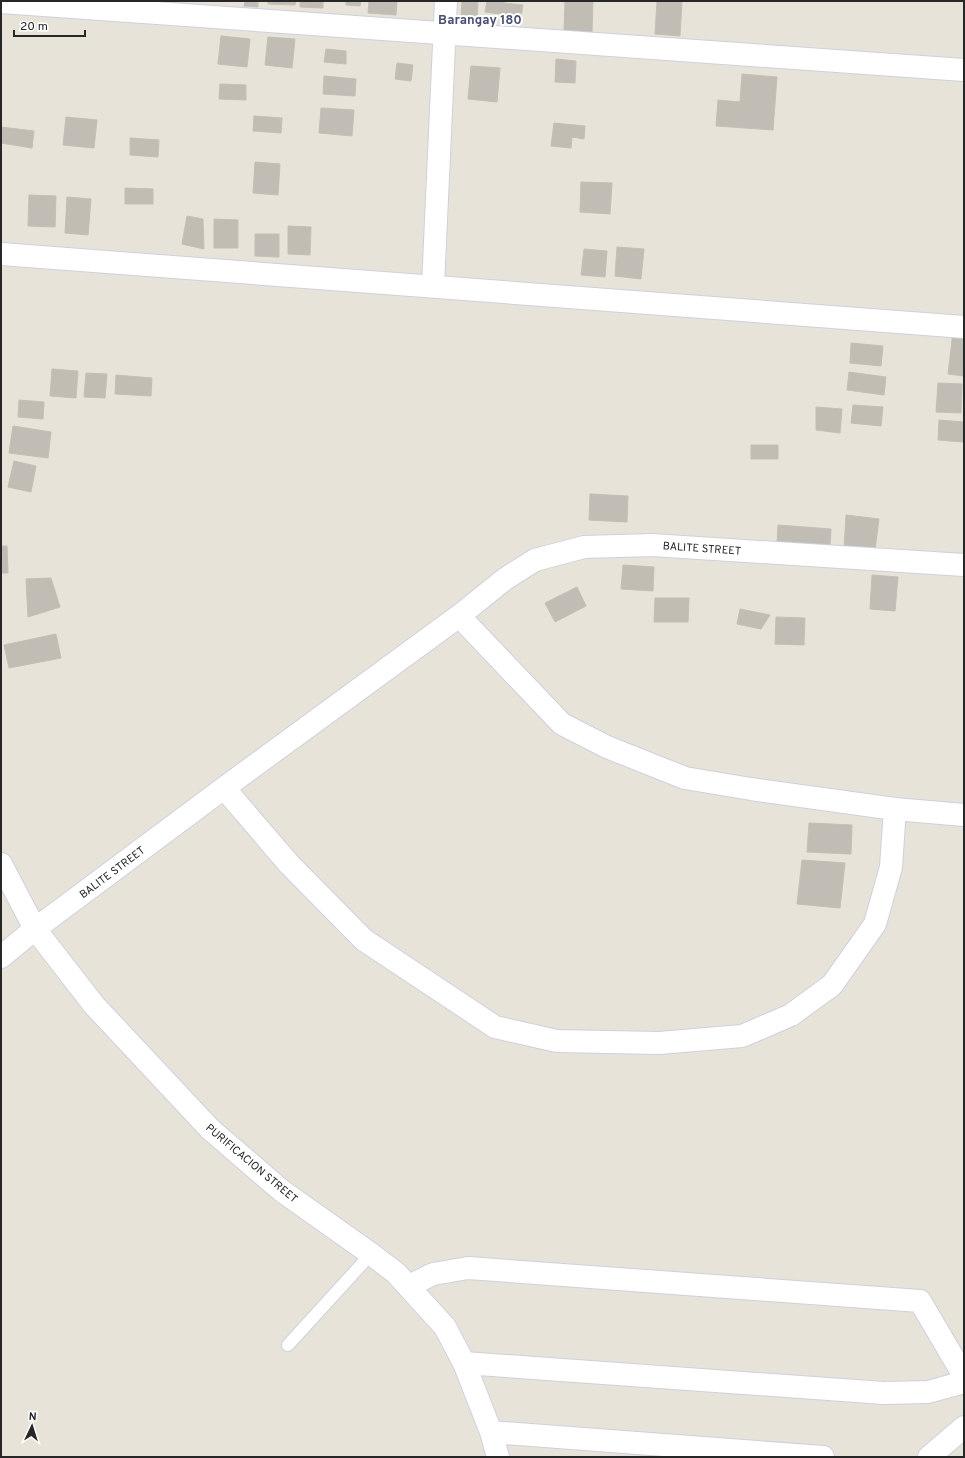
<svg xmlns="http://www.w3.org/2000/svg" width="965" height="1458" viewBox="0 0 965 1458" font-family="Overpass,sans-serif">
<rect width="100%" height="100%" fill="#e8e3d9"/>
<!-- building -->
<path fill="#c1bdb5" stroke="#c3bfb3" d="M245,1h13v6l-14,-1z
M268,1h28l-1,4 -27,-1z
M300,1h23v7l-23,-1z
M346,1h15l-1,5 -14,-1z
M369,1h28l-1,14 -28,-2z
M462,1h16l-1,17 -16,-1z
M487,1h17v2l19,2 -2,12 -36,-5z
M565,1h28l-1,31h-28z
M657,1h25l-2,35 -25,-2z
M221,36l29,3 -3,28 -29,-3z
M268,37l27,2 -3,29 -27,-3z
M326,49l20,2v13l-22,-2z
M556,59l20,2 -1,22 -20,-1z
M397,63l16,2 -2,16 -16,-2z
M471,66l29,2 -3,34 -29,-3z
M742,74l35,3 -4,53 -57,-4 2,-26 22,2z
M324,76l32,3 -1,17 -32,-2z
M220,84l26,1v15l-27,-1z
M321,108l33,2 -2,26 -33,-3z
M254,116l28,2 -1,15 -28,-2z
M66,117l31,3 -3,28 -31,-3z
M554,123l31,3 -1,13 -12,-2 -1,11 -20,-2z
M1,127l33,4 -2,17 -31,-5z
M130,138l29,2 -1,17 -28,-2z
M255,162l25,2 -2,31 -25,-2z
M581,182l31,1 -2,31 -30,-2z
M125,188l28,1v15h-28z
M29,195l27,1 -1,31 -27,-1z
M67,197l24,2 -3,36 -23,-2z
M187,216l16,3 1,30 -22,-5z
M214,219l24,1v28h-24z
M288,226l23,1 -1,28 -22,-1z
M255,234h24v23l-24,-1z
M617,247l27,2 -3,30 -26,-3z
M584,249l23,2 -2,26 -24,-2z
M953,332l11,1v43l-16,-2z
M851,343l32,3 -2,20 -31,-3z
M52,369l26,2 -2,27 -26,-2z
M849,372l37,5 -2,18 -37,-5z
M86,373l21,1 -2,24 -21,-1z
M116,375l36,3 -1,18 -36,-2z
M938,383l24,1 -1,29 -25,-1z
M19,400l25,2 -1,17 -25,-2z
M853,405l30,2 -2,19 -30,-3z
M816,407l26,2 -2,24 -24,-3z
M939,420l25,2 -1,20 -25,-2z
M13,426l38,6 -3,26 -39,-5z
M751,445h27v14h-27z
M14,461l22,5 -5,26 -23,-5z
M590,494l38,2 -1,26 -38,-2z
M846,515l33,4 -4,31 -31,-2z
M778,525l53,4 -1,17 -53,-3z
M1,546h6l1,27h-7z
M623,565l31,2 -1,24 -32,-2z
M872,575l26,2 -3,34 -25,-2z
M51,578l9,29 -32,10 -2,-38z
M577,587l9,19 -31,16 -10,-19z
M655,598h34l-1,24h-34z
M740,609l30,6 -9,14 -24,-5z
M776,617l29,1 -1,27 -29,-1z
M56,634l5,24 -52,10 -5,-23z
M809,823l43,2 -1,29 -44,-2z
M802,860l43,3 -5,45 -43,-4z"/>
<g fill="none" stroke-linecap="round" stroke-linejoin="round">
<!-- lane casing -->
<g stroke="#ced0df" stroke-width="14">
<path id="lane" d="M288,1345l83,-91"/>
</g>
<!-- street casing -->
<g stroke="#ced0df" stroke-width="24">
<path id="street" d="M1,2l963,68
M1,254l963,73
M433,286l13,-285
M459,616l103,108 45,23 78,31 66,11 144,20 69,6
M224,788l65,76 75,76 131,87 62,14 102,2 83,-7 49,-21 41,-30 43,-61 16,-57 4,-58
M1,864l34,65 59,76 116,124 72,62 89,63 25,19 49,54 19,36 27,69 7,25
M1,957l34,-28 189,-141 235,-172 46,-37 30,-19 49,-13 68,-2 312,20
M409,1286l24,-12 35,-6 452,33 44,75
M464,1363l420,30 44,-1 36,-10
M491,1432l332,25
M929,1457l35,-30"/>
</g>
<!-- lane -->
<use href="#lane" stroke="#fff" stroke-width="12"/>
<!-- street -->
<use href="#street" stroke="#fff" stroke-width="22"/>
</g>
<g text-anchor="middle" stroke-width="4" stroke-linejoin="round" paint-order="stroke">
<!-- street labels -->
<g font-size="11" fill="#272727" stroke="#fff">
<text transform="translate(702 548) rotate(4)" y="4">BALITE STREET</text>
<text transform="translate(112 872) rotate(-37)" y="4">BALITE STREET</text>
<text transform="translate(252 1163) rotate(40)" y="4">PURIFICACION STREET</text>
</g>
<!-- quarter labels -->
<g font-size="13" font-weight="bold" fill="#4b4f73" stroke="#fff">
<text x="480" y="24">Barangay 180</text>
</g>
</g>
<!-- border -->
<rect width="965" height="1458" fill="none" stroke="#272727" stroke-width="4"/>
<!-- north arrow -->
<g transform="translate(32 1426) rotate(4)" stroke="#ffffff" stroke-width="3" paint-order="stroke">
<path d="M0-3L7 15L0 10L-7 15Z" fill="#272727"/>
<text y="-6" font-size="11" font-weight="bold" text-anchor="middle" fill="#272727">N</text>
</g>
<!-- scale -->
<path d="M14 30v6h71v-6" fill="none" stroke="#272727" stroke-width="2"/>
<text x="20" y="30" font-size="12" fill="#272727" stroke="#ffffff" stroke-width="3" paint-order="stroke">20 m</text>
</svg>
